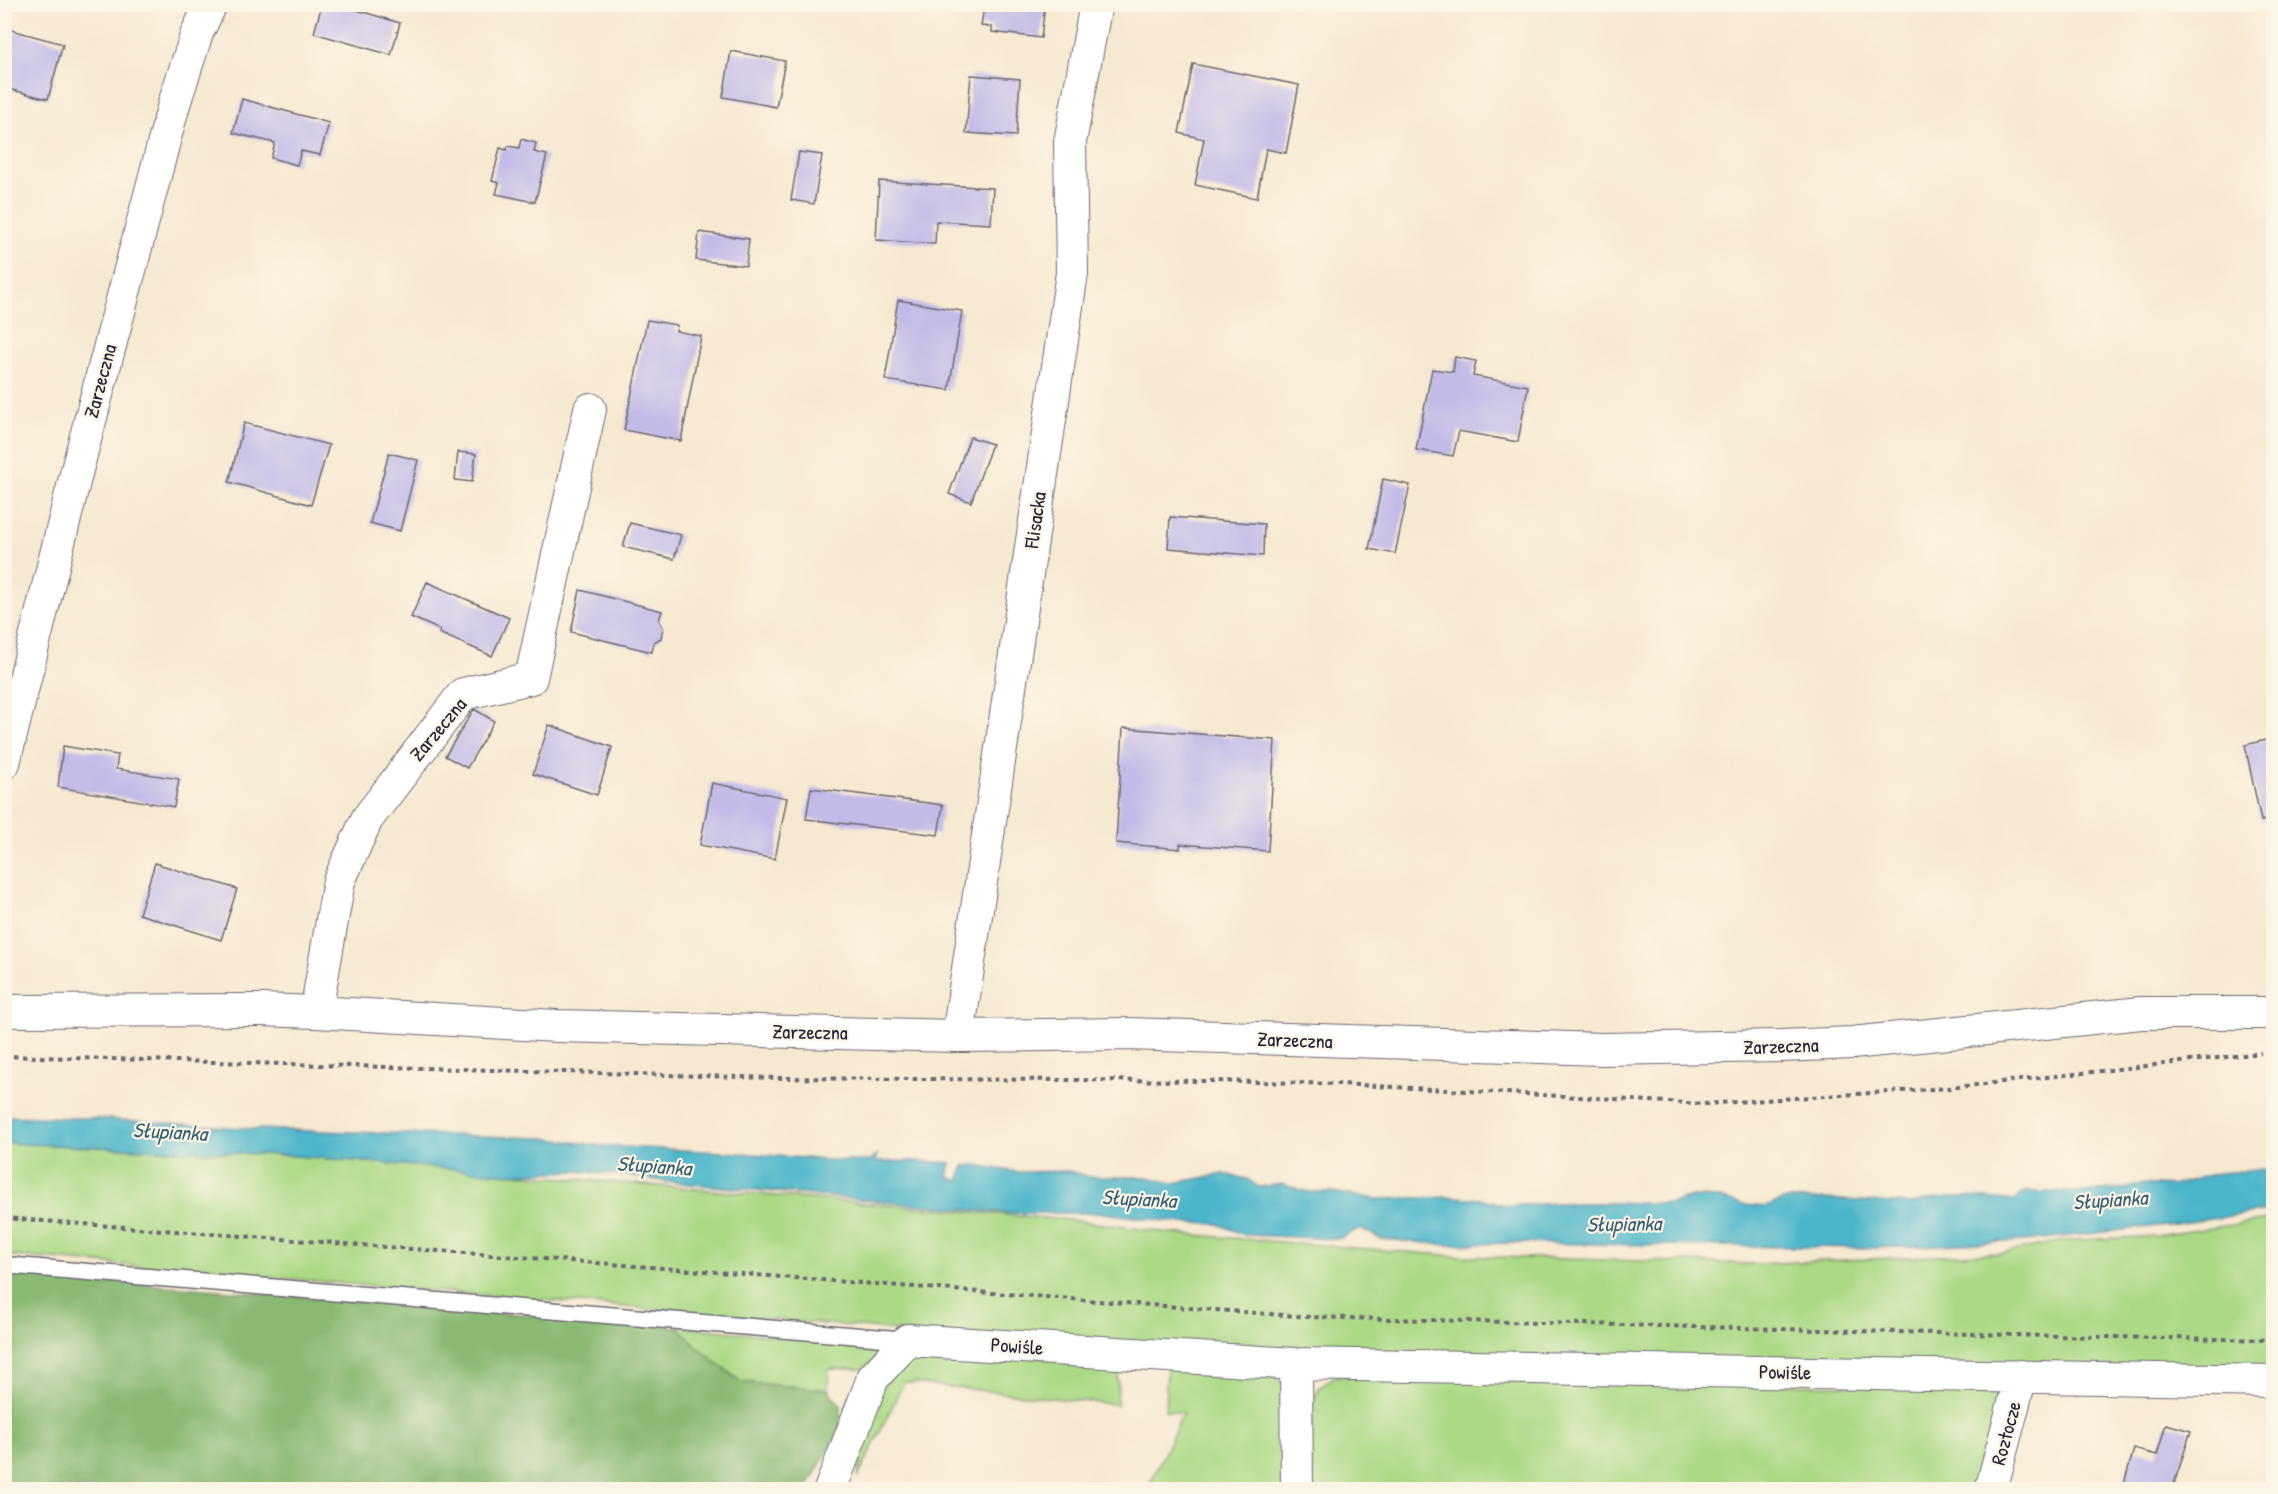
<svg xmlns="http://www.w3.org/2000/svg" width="2278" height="1494" viewBox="0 0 2278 1494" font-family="'Patrick Hand',sans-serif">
<rect width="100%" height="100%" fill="#fcf5e5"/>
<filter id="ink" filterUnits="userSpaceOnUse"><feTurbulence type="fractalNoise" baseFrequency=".0167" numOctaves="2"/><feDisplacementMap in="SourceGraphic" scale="12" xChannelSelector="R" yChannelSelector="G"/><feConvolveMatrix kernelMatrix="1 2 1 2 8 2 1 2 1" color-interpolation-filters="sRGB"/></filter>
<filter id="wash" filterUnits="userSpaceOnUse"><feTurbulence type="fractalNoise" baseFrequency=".008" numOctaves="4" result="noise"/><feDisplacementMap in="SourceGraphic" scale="24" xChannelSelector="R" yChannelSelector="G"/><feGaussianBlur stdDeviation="1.35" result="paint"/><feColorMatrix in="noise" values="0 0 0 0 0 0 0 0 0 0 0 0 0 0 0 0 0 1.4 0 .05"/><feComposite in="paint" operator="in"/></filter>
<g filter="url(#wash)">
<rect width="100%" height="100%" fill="#f6e9d1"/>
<!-- green -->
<path fill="#acd986" stroke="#677e60" stroke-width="1.5" d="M5,1143l280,12 796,66 88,12 287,23 299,8 248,-11 59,-12 94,-5 117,-17v150l-978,-14 -383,-22 -49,-6 -858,-72z
M678,1327l210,19 -25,23h-34l-1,21 -87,-8 -45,-36z
M951,1354l168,8 -2,43 -213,-23 -46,95c3,-37 13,-98 51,-114 13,-6 29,-7 42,-9z
M1167,1366l89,7 29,9 -1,107 -137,1 36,-77 -18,-3z
M1335,1376l659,12c10,33 -3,69 -12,102l-670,-1 -2,-83 9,-18z"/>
<!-- forest -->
<path fill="#89b973" stroke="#566e57" stroke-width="1.5" d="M4,1273l674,54 18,19 45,36 87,8 13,16 -1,24 -34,59h-801z"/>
<!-- water -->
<path fill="#4cb5ca" stroke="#376c82" stroke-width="1.5" d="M5,1116l103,3 147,10 288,9 60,8 121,6 119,9h26l8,-6 -2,7 38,-1 38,2 -3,14 11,4 5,-15 12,-1 41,7 52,-1 21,6h57l26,6 51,-9 23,5 12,8 24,-3 25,8h24l44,7 77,-2 30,2 26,7 48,-3h114l21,-6 28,1 24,7 21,2 21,-8h37l90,5c28,-11 72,-7 101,-3l11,-9h64l39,-4 15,-4 28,2 46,-13 56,-4 1,41 -99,14 -151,17 -147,7 -370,-5 -58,2 -68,-6 -21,-11 -21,11 -94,-4 -27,-11 -35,-1 -80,-10h-97l-338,-31 -33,-6 -60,-5 -66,3 -224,-19 -280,-12z"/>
<g id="blocks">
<!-- building -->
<path fill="#c2bbe8" d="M322,4h15l63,19 -9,32 -77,-22z
M995,4h50l-4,34 -49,-6v-5l-11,-1 3,-19 10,1z
M4,28l59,16 -15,55 -44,-11z
M731,51l54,10 -9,46 -53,-10z
M1193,64l106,21 -13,68 -20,-4 -9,49 -62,-13 9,-46 -25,-6z
M971,75l49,4 -4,57 -50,-3z
M242,99l87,24 -9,32 -19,-4 -4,14 -26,-7 4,-15 -42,-10z
M521,139l15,4 -2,9 13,3 -12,47 -39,-8 3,-11 -7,-2 8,-33 7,2 1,-4 11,2z
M799,152l23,3 -8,49 -23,-4z
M879,181l114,7 -2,36 -55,-3 -1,23 -59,-4z
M699,232l50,7 -3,27 -50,-6z
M898,300l64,11 -13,79 -64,-10z
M647,320l30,5 -1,6 25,5 -20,105 -57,-11z
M1455,357l21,4 -3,15 55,10 -10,56 -59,-11 -6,25 -37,-6 16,-81 21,3z
M244,423l85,22 -18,60 -82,-23z
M970,437l22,7 -21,58 -22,-8z
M458,452l18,2 -4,28 -17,-2z
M389,453l29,7 -18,71 -30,-8z
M1383,479l27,6 -15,69 -26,-5z
M1170,517l94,7 -1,32 -95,-8z
M630,523l51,12 -7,24 -51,-12z
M427,582l82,36 -17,38 -53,-23 1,-3 -29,-13z
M580,590l82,21 -3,9 4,8 -2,10 -7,4 -2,10 -81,-20z
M474,709l20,12 -27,47 -22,-12z
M549,725l63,22 -15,48 -64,-21z
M1123,728l152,12 -7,111 -88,-7v5l-64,-6z
M2274,738v80l-13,3 -16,-76z
M63,746l55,9 -2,14 63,10 -5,28 -116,-20z
M712,783l75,15 -12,61 -75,-14z
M811,788l132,17 -5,30 -132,-16z
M155,863l82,26 -16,51 -82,-26z
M2166,1424l25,7 -19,59h-50l12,-41 23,6z"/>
</g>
</g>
<g filter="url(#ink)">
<use href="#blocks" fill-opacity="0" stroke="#6c6870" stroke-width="1.5"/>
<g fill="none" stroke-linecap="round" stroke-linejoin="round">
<!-- lane casing -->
<g stroke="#6c6870" stroke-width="19">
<path id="lane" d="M4,1265l904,75"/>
</g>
<!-- street casing -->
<g stroke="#6c6870" stroke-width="34">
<path id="street" d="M4,763l73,-293 97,-366 23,-71 14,-29
M4,1011l257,-1 55,2 241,14 401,10 169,-2 474,15 180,-3 71,-3 289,-30h133
M316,1012l23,-131 28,-62 96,-125 68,-16 59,-269
M958,1036l114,-763 -2,-131 26,-138
M1296,1364l1,126
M830,1490l43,-112 35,-38 388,24 978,17
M1991,1490l30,-114"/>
</g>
<!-- path -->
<path stroke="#6c6870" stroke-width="4" stroke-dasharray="4.5 4.5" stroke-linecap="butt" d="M4,1056l770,22 439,3 128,3 363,20 244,-16 313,-35
M4,1218l1305,99 744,19 221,4"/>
<!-- lane -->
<use href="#lane" stroke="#fff" stroke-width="16"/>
<!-- street -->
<use href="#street" stroke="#fff" stroke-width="32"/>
</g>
</g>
<g text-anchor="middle" stroke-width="4.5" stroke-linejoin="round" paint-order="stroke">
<!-- street labels -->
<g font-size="20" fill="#22223b" stroke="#fcf5e5">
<text transform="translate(100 381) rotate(-75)" y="7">Zarzeczna</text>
<text transform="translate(1035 520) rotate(-82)" y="7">Flisacka</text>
<text transform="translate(438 729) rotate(-50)" y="7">Zarzeczna</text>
<text transform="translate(810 1032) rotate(1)" y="7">Zarzeczna</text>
<text transform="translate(1295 1040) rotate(2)" y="7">Zarzeczna</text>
<text transform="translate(1781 1046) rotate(-2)" y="7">Zarzeczna</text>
<text transform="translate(1017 1346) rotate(4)" y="7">Powiśle</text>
<text transform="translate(1785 1372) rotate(1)" y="7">Powiśle</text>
<text transform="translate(2006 1433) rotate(-75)" y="7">Roztocze</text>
</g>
<!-- water labels -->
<g font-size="21" font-style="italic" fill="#335d74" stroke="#fcf5e5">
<text transform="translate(170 1132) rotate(3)" y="7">Słupianka</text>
<text transform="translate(654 1166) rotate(4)" y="7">Słupianka</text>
<text transform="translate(1139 1199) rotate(3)" y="7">Słupianka</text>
<text transform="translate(2110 1200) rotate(-4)" y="7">Słupianka</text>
<text transform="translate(1624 1224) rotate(-1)" y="7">Słupianka</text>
</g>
</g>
<!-- margin -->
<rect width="2278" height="1494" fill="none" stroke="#fcf5e5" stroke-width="24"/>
</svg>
